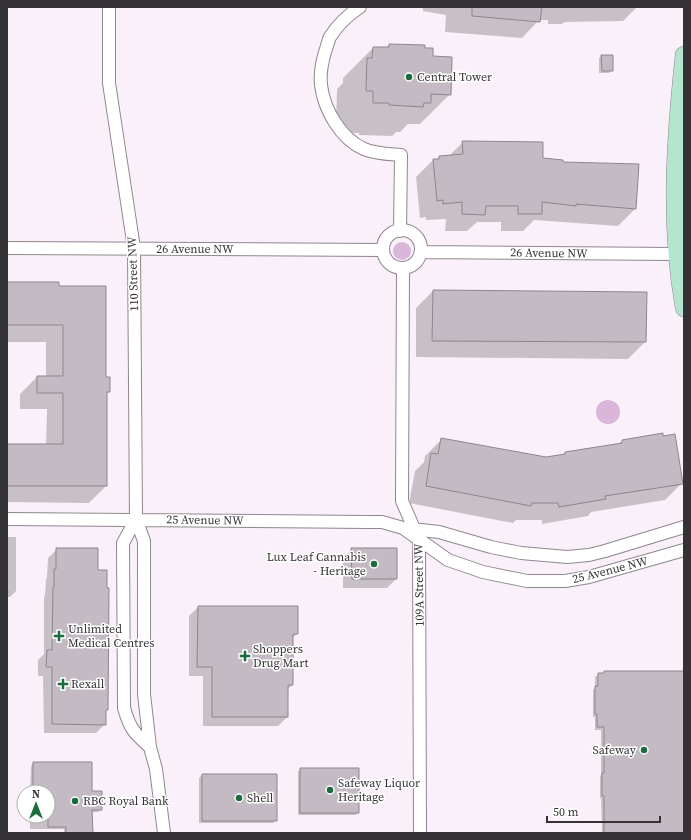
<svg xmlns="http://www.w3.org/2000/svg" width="691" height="840" viewBox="0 0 691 840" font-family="'Source Serif 4',serif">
<rect width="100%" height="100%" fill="#faf0f9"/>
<!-- green -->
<path fill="#dab6d9" d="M393 251a9 9 0 1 1 18 0a9 9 0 1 1-18 0Z
M596 412a12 12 0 1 1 24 0a12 12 0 1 1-24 0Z"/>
<!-- shadow -->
<path fill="#0003" d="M418,7h219l-14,14 -58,1 -3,2h-14v-4h-9l-17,18 -77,-6 1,-17 -23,-4v-3z
M389,45l35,4 8,8 18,37 -30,30h-12l-8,8h-4l-4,4 -33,-1v-2h-16v-12h-7l1,-32 6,-6v-5l30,-30h13z
M602,56l10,14 -3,3h-10v-15z
M463,142l99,21 73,46 -17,17 -84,-6 -11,11h-22v-9h-24l-10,9h-22l1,-12 -20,1v-3l-6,1 -4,-41 17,-17h3l3,-3 10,-1z
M7,283l51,4 47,91 4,14 -3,2v92l-17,17 -82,-1v-57h39l1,-36h-27v-15l17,-17h9v-35h-39z
M433,291l212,51 -17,17 -212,-2v-49z
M442,439l104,19 17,-3 2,-2 54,-9 3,-3 60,42 -17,17 -74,12 -3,4 -46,8v-4h-26l-3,3 -104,-20 6,-32 9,-9 1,-6z
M7,537h9v54l-6,6h-3z
M57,549l40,22 10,139 -2,1v13l-9,9h-52l-1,-57h-5v-16l6,-6v-57l1,-1 1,-17 1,-2 1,-19z
M352,549l44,30 -9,9h-44v-30z
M198,607h99v27l-5,4v47l-5,5v27l-9,9h-75v-50h-14v-60z
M604,672h80v161h-82l-1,-35h-1v-21l1,-2v-45h-6v-13h-2v-27l2,-2v-11l3,-3h4z
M33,763l68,47 -3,2h-7v21h-27v-4h-34v-13h18v-24h-18l1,-26z
M300,769l58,43 -2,3h-58v-43z
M202,775l74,45 -3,3h-74v-45z"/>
<!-- building -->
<path fill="#c4bac3" stroke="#8d858d" d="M472,7h70l-2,15 -68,-6z
M389,44l36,1v3h8v8l19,1 -1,38 -20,-1v9h-7l-1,4 -34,-2v-2h-16v-12h-7l1,-33h5l1,-11h16z
M601,55h12v16h-11z
M462,141l81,1v16l20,2v2l76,2 -3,45 -60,-5v2l-34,-4v12h-24v-8h-32l-1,9 -23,-1v-12l-19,2v-4l-6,1 -4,-42h6v-3l24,-2z
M7,282h52v4h47v91h4v15h-3v94h-100v-42h56v-51h-26v-17h26v-51h-56z
M433,290l214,2 -1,50 -214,-1z
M663,433v3l12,-2 8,50 -78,12 1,3 -47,8 -1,-4h-26l-1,3 -105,-20 5,-33 7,1 3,-16 105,19 19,-3v-2l57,-9v-3z
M56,548h42v22h9v18h2l-1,122h-2v15l-54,-1v-57h-6l1,-17h5l1,-63h1v-18h2z
M351,548h46v31h-45z
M198,606h100v28h-5v51h-5v32h-76v-50h-15z
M604,671h80v162h-80v-37h-2v-23h2v-46h-7v-13h-2v-28h3v-13h6z
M33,762h59v29h10v19h-10l1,23h-27v-6h-18v-35h-15z
M300,768h59v45h-59z
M202,774h75v47h-75z"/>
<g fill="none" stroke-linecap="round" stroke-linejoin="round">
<!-- street casing -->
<g stroke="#8f868f" stroke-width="14">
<path id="street" d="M109,7v76l25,165 2,271
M360,7c-12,8 -22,17 -30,30 -2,4 -3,10 -5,15 -3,10 -5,23 -4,33 3,25 20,54 43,64 12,5 25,5 37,6l-1,76
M383 249a19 19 0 1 1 38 0a19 19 0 1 1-38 0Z
M7,248l376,2
M421,252l256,2
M403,268l-1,233 17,39 1,293
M7,519l361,3h14l21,6
M684,527l-79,24 -16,4 -22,2 -46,-4 -30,-6 -52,-15 -36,-4 45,32 35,12 44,9h38l24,-4 95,-27
M150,747c-16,-14 -20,-18 -26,-39l-1,-165 13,-24 8,22v153l6,53 6,22 8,64"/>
</g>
<!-- secondary casing -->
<g stroke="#8f868f" stroke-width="18">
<path id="secondary" d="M684,55c-9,84 -15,169 0,253"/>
</g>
<!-- street -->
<use href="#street" stroke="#fff" stroke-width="12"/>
<!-- secondary -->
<use href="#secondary" stroke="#b5e5ce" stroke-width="17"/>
</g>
<!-- markers -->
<g fill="#1a6c3d" stroke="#fff" stroke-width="1.5">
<circle cx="409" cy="77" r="4"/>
<circle cx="374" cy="564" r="4"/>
<path d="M57 630h4v4h4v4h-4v4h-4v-4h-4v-4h4z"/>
<path d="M243 650h4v4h4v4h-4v4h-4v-4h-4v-4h4z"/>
<path d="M61 678h4v4h4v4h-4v4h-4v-4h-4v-4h4z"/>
<circle cx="644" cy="750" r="4"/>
<circle cx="330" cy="790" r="4"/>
<circle cx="239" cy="798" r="4"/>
<circle cx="75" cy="801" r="4"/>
</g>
<g text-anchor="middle" stroke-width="3" stroke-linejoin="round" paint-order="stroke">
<!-- poi labels -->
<g font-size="12" fill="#353235" stroke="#fff" text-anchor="start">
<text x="417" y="81">Central Tower</text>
<text x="366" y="561" text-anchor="end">Lux Leaf Cannabis<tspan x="366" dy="14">- Heritage</tspan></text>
<text x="68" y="633">Unlimited<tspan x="68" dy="14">Medical Centres</tspan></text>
<text x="253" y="653">Shoppers<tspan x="253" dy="14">Drug Mart</tspan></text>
<text x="71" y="688">Rexall</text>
<text x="636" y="754" text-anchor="end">Safeway</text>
<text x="338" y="787">Safeway Liquor<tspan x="338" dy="14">Heritage</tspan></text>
<text x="247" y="802">Shell</text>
<text x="83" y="805">RBC Royal Bank</text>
</g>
<!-- street labels -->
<g font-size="12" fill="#353235" stroke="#fff">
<text x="195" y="253">26 Avenue NW</text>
<text transform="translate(549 253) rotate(1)" y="4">26 Avenue NW</text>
<text transform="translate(133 274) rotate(-92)" y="4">110 Street NW</text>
<text transform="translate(205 520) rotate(1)" y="4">25 Avenue NW</text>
<text transform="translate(610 570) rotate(-14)" y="4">25 Avenue NW</text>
<text transform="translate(419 585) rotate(-91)" y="4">109A Street NW</text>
</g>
</g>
<!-- border -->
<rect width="691" height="840" fill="none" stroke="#353235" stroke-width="16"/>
<!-- north arrow -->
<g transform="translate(36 804)"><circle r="19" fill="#ffffff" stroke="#aeadae"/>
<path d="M0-3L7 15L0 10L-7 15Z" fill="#1a6c3d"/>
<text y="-6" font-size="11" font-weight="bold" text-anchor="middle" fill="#353235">N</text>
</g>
<!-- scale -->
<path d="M547 816v6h113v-6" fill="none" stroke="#353235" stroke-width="2"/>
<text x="553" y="816" font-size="12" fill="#353235" stroke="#ffffff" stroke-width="3" paint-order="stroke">50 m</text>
</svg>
